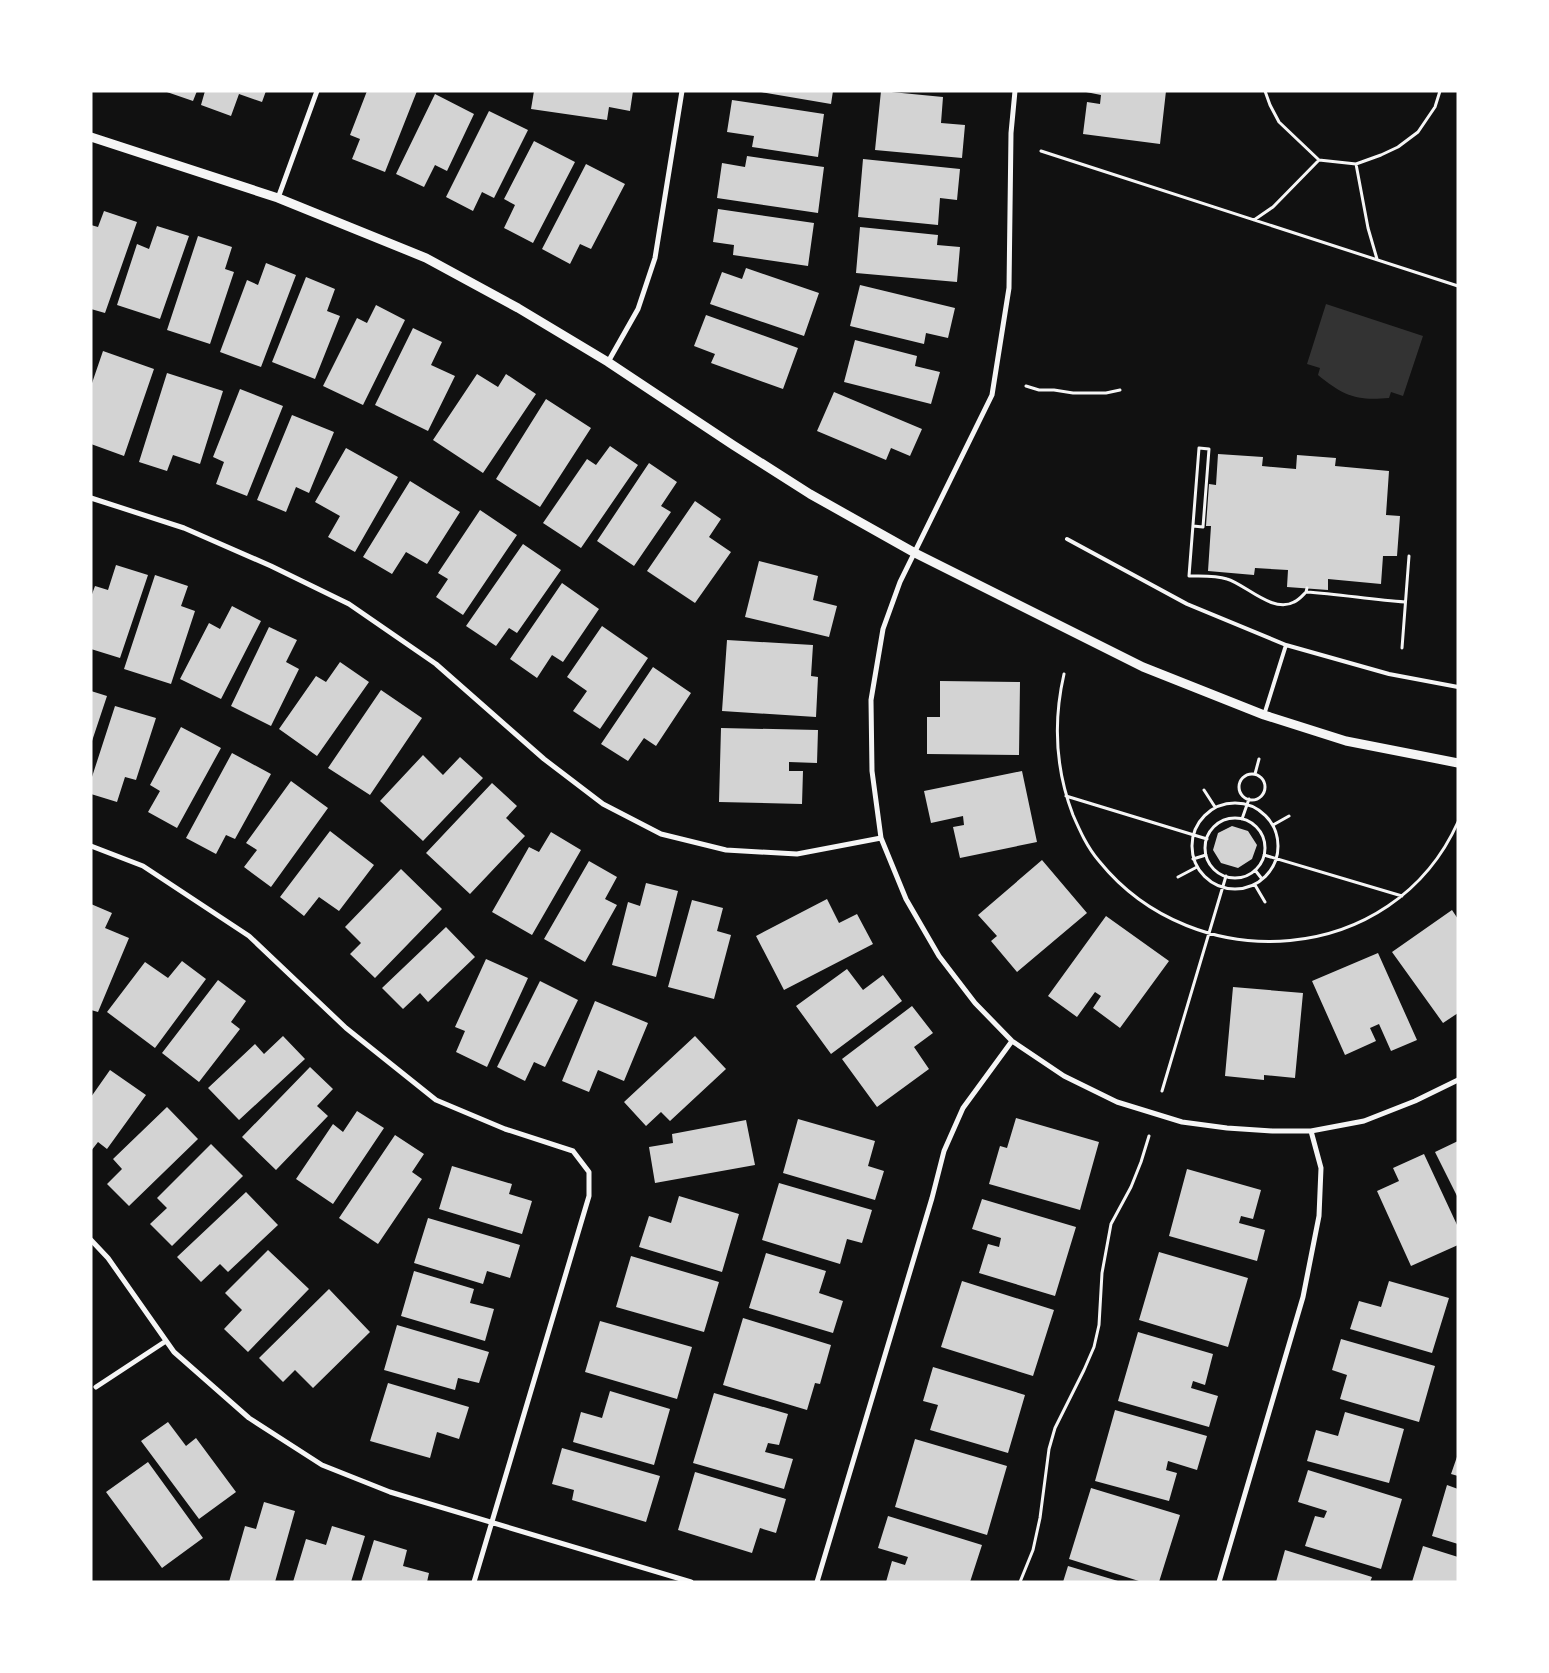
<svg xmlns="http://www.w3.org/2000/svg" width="1549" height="1673" viewBox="0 0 1549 1673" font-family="'Roboto Serif',serif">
<rect width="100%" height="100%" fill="#111"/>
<!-- water -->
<path fill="#333" d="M1326,304l97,32 -20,60 -12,-4 -2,6c-33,3 -45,-2 -71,-23l2,-7 -13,-4z"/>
<!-- building -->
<path fill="#d3d3d3" d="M164,91h33l-4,10z
M205,91h61l-4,11 -23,-8 -8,22 -30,-11z
M367,91h50l-32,81 -33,-13 8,-20 -10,-4z
M534,91h99l-3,20 -21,-4 -2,13 -76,-11z
M755,91h78l-2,13z
M881,91l62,6 -2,26 24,2 -3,33 -87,-8z
M1081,91h85l-6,53 -77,-10 4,-32 13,2 1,-9z
M435,94l39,20 -27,57 -12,-6 -11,22 -28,-13z
M732,100l92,14 -6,43 -66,-10 2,-11 -27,-4z
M489,111l39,19 -34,68 -12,-6 -9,19 -27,-14z
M534,141l41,21 -42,81 -29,-15 11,-23 -11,-6z
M747,156l77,11 -6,46 -101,-15 5,-35 23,4z
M863,159l97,10 -3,31 -17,-2 -2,27 -80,-8z
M586,164l39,20 -34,65 -11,-5 -10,20 -28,-15z
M718,209l96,14 -6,43 -75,-11 1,-10 -21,-3z
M104,211l33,11 -32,91 -14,-4v-84l7,2z
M157,226l32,10 -29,83 -43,-14 20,-61 12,5z
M860,227l78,8 -1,10 23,2 -3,35 -101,-9z
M198,236l34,11 -7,22 9,3 -24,72 -43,-14z
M266,263l30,12 -35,92 -41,-15 27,-72 11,5z
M746,268l73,25 -15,43 -94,-32 12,-32 20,7z
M306,277l29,12 -8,22 13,5 -25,63 -43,-17z
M860,285l95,23 -7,30 -22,-5 -2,11 -74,-18z
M376,305l29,15 -42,85 -40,-19 34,-68 10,5z
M706,315l92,33 -15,41 -72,-26 4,-9 -21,-8z
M413,328l29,14 -11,23 24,11 -27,55 -53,-26z
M855,340l62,16 -2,10 25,6 -9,32 -87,-22z
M103,351l51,18 -30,87 -33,-12v-58z
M167,373l56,18 -23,73 -27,-9 -6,16 -28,-9z
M477,374l21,13 8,-13 30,20 -53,79 -50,-33z
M240,389l43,17 -36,90 -31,-12 8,-22 -11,-5z
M834,392l88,37 -12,27 -19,-8 -5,12 -69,-29z
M546,399l45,29 -51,79 -44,-28z
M292,415l42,17 -25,61 -13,-6 -10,25 -29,-12z
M610,446l28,19 -57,83 -38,-25 44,-64 9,6z
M346,448l52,29 -43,75 -27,-15 12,-21 -25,-14z
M1218,454l45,3 -1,9 34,3 1,-14 39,3 -1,8 54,5 -3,44 14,1 -3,40h-14l-2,28 -53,-5v11l-41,-3 1,-17 -33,-2 -1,7 -46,-4 3,-45h-5l3,-42 7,1z
M649,463l28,19 -16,24 10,6 -37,54 -37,-25z
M410,481l50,31 -33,52 -21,-12 -14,22 -29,-17z
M695,501l26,18 -12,18 22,15 -36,51 -48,-32z
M480,510l37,25 -54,80 -27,-18 12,-18 -10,-6z
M523,544l38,26 -44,63 -8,-5 -13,18 -30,-20z
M759,561l59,15 -5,24 24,6 -8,31 -84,-20z
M116,565l32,10 -28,83 -29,-9v-52l4,-11 13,4z
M155,575l33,11 -7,20 14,5 -24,73 -47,-15z
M562,583l37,26 -36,53 -11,-7 -15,23 -27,-19z
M232,606l29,15 -40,78 -41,-20 29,-56 11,6z
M602,626l46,32 -48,71 -27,-18 14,-20 -20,-14z
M269,627l28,13 -11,22 13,7 -28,57 -40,-20z
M727,640l86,5 -2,31 7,1 -2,40 -94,-6z
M340,662l29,20 -52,74 -38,-27 37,-53 10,6z
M653,667l38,26 -35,53 -12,-8 -16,23 -27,-17z
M940,681l80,1 -1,73 -92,-1v-37h13z
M381,690l41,28 -52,77 -42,-27z
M91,691l16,5 -15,45h-1z
M115,706l41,12 -20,62 -11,-3 -8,25 -26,-8v-14z
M181,727l40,21 -44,80 -29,-16 12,-21 -10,-6z
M721,728l97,2 -1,33 -28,-1v9h14l-1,33 -83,-2z
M232,753l39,21 -36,65 -9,-4 -10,19 -30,-16z
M423,755l20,20 17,-18 23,21 -60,63 -43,-40z
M1022,771l15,71 -77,16 -7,-31 11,-2 -1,-9 -32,7 -7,-32z
M291,781l37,27 -57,79 -27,-20 13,-17 -11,-7z
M492,783l25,23 -11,12 19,18 -55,58 -44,-41z
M1232,826l16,5 9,14 -5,14 -14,9 -17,-5 -8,-13 5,-17z
M330,831l44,34 -35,46 -20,-14 -15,19 -24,-19z
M551,832l30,18 -49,85 -40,-23 37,-65 10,5z
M1042,860l45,53 -70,59 -26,-31 6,-5 -19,-21z
M589,861l28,16 -12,22 12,6 -32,57 -41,-23z
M401,869l41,40 -67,69 -25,-24 11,-11 -16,-16z
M646,883l32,8 -22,86 -44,-12 16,-63 12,4z
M827,899l12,24 18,-9 16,30 -89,46 -28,-54z
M692,900l31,8 -6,23 14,4 -17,64 -46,-12z
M91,904l21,9 -7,15 24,10 -31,74 -7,-2z
M1452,910l6,9v94l-15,10 -51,-71z
M1106,916l63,45 -49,67 -27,-20 8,-12 -6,-4 -18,25 -29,-21z
M446,927l29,30 -47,45 -8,-9 -17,16 -21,-21z
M1378,953l39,87 -26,11 -12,-27 -9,4 6,13 -31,14 -33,-74z
M486,959l42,19 -41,89 -31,-15 9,-21 -10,-4z
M182,961l24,18 -51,69 -48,-36 38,-50 23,16z
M847,969l16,21 20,-15 19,26 -71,53 -35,-48z
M218,980l28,21 -15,21 9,7 -41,53 -37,-29z
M540,981l38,19 -33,67 -11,-5 -9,19 -28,-14z
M1233,987l70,6 -8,85 -31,-3v5l-39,-4z
M595,1001l53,22 -24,58 -26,-11 -9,22 -27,-11z
M912,1006l21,27 -19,14 15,22 -52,38 -35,-48z
M283,1036l22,23 -66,61 -31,-32 47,-44 9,10z
M695,1036l31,33 -56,52 -9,-9 -15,14 -22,-24z
M310,1067l23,22 -16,17 11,10 -52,54 -34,-33z
M110,1070l36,25 -39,54 -9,-7 -7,9v-54z
M167,1107l31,32 -69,67 -22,-22 15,-15 -9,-10z
M357,1111l27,17 -51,76 -37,-25 37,-55 10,8z
M1016,1118l83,24 -19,68 -91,-26 11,-38 7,2z
M798,1119l77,22 -7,25 16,5 -9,29 -92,-27z
M746,1120l9,45 -100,18 -6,-36 24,-4 -1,-9z
M395,1135l29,19 -12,18 10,7 -44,65 -39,-26z
M1458,1141v57l-23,-46z
M211,1144l32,32 -71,70 -22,-22 17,-16 -10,-10z
M1424,1154l34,73v18l-47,21 -34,-75 22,-10 -6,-13z
M452,1166l60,18 -3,10 23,7 -10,33 -83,-25z
M1187,1169l74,21 -8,29 -12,-3 -2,7 26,7 -8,31 -88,-25z
M779,1183l93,27 -10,33 -15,-4 -7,25 -78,-24z
M246,1192l32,33 -50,47 -8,-8 -19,18 -24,-25z
M679,1196l60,18 -17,58 -83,-25 10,-31 22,7z
M982,1199l94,28 -21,69 -76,-23 9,-29 11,3 2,-9 -29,-9z
M428,1218l92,27 -10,33 -23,-7 -4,13 -69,-21z
M268,1250l41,39 -61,63 -24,-23 18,-19 -17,-17z
M1159,1252l89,26 -20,69 -89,-27z
M766,1253l60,18 -7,22 24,8 -10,32 -84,-25z
M631,1256l88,26 -15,50 -88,-25z
M414,1271l60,18 -4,14 24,6 -9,32 -84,-25z
M962,1281l92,29 -21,66 -92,-29z
M1389,1281l60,17 -17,55 -82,-24 9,-28 22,6z
M329,1289l41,43 -57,56 -18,-18 -12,12 -24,-24z
M743,1318l88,27 -11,39 -5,-1 -8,27 -84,-25z
M600,1321l92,26 -15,52 -92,-27z
M397,1325l92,27 -10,31 -21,-5 -3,12 -71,-20z
M1138,1332l75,22 -8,31 -12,-4 -2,7 27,8 -9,31 -91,-26z
M1341,1339l94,27 -16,56 -79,-23 7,-24 -15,-5z
M933,1367l92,28 -17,58 -78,-23 8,-25 -15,-4z
M388,1383l81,24 -10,32 -22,-7 -7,26 -60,-17z
M610,1391l60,18 -16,56 -81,-23 8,-30 21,6z
M714,1393l74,21 -9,31 -11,-2 -3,9 28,7 -9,30 -91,-26z
M1115,1410l92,26 -10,34 -29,-9 -2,9 11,3 -8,28 -74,-20z
M1345,1412l59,17 -15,54 -82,-22 9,-31 22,6z
M168,1422l18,24 10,-8 40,54 -37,27 -58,-78z
M915,1439l92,27 -20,69 -92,-28z
M562,1448l98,28 -14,46 -74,-22 2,-10 -22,-6z
M1458,1454v22l-7,-2z
M148,1462l55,76 -41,30 -56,-76z
M1308,1470l94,29 -21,70 -76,-23 10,-30 9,2 3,-7 -29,-9z
M695,1472l91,27 -10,34 -16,-5 -8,25 -74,-23z
M1447,1485l11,4v55l-26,-8z
M1091,1488l89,27 -21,67h-17l-73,-23z
M264,1502l31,9 -20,71h-46l16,-56 11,3z
M888,1516l94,29 -12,37h-84l6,-21 13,4 3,-8 -30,-9z
M332,1526l33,10 -14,46h-58l13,-43 20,6z
M374,1540l33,10 -4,16 26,7 -2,9h-66z
M1423,1546l35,11v25h-46z
M1285,1550l87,27 -2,5h-94z
M1068,1566l50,15v1h-55z"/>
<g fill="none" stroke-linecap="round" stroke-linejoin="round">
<!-- path -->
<path stroke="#f5f5f5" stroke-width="3" d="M1265,91l5,14 9,17 40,38 37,4 25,-9 17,-8 20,-15 17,-25 5,-16
M1041,151l417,135
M1356,164l12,64 9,31
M1254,220l19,-13 46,-47
M1026,386l13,4h15l19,3h33l14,-3
M1193,526l10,1 6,-78 -10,-1 -10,128c12,0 26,-1 38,3 18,5 46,35 67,23 5,-2 9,-7 12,-10
M1307,588l-1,4c34,2 66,8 99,10
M1402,648l7,-92
M1064,674c-11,48 -9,94 9,141 7,16 14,32 26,46 96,119 294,106 359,-39
M1239 787a13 13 0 1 1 26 0a13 13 0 1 1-26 0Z
M1255,774l4,-15
M1204,790l11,17
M1066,796l141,43
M1192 846a43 43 0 1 1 86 0a43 43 0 1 1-86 0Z
M1205 848a30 30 0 1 1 60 0a30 30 0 1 1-60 0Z
M1242,819l7,-20
M1273,825l16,-9
M1264,855l138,41
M1193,859l13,-4
M1255,870l7,9
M1178,877l19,-10
M1255,885l10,17
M1162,1091l64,-215
M1020,1582l13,-32 7,-32 9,-69 6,-21 29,-58 10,-23 5,-22 3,-52 9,-49 20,-37 10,-25 8,-26"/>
<!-- service -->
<path stroke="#f5f5f5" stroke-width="4" d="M1067,539l120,65 99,41 103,29 69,13
M1264,715l22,-70"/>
<!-- minor -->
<path stroke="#f5f5f5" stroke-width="5" d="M1015,91l-4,42 -2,155 -17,107 -92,187 -17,47 -12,71 1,71 9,67 25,61 33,57 36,47 37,38 52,35 53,26 65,20 45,6 45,3h39l53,-10 51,-20 43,-21
M278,198l39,-107
M608,362l30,-53 17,-51 27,-167
M91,498l93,30 87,38 78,38 87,60 108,95 59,45 58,30 65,16 71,4 84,-16
M91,846l52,20 106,70 97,92 90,72 69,29 68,22 16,21v24l-115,386
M91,1240l17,18 66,94 75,66 73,47 68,27 301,90
M96,1387l70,-46
M817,1582l115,-384 12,-47 19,-43 49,-67
M1219,1582l84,-285 16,-81 2,-48 -10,-37"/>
<!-- tertiary -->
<path stroke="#f5f5f5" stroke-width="9" d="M91,137l187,61 148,60 92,50 90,54 125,83 77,49 105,59 228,114 121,48 82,26 112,22"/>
</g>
<!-- border -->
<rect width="1549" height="1673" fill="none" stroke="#ffffff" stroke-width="185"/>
</svg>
